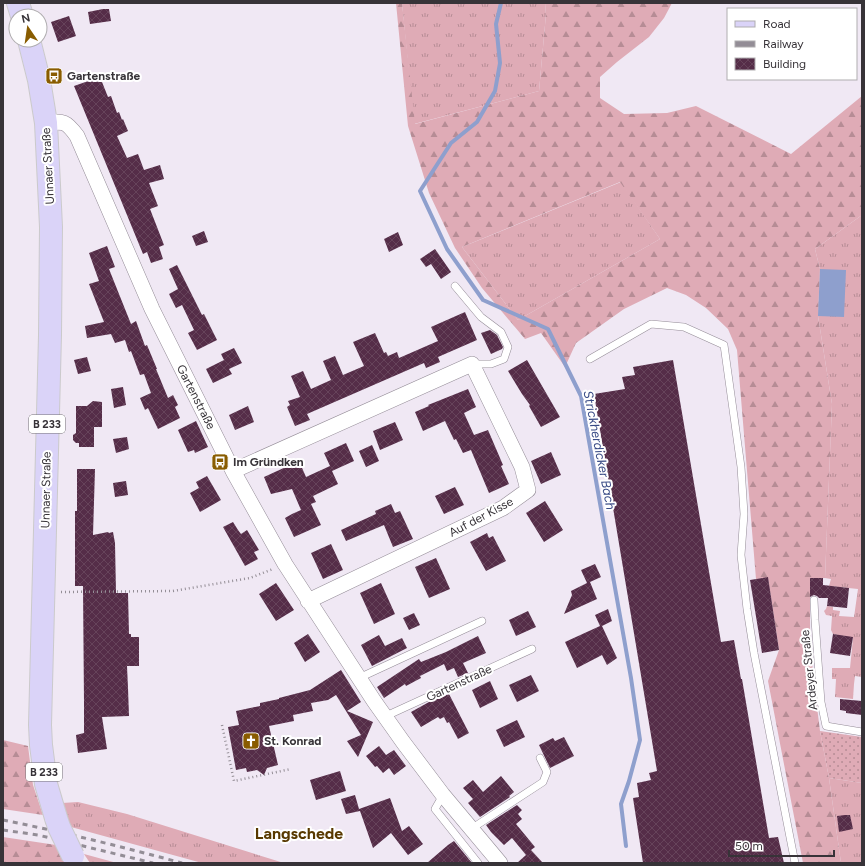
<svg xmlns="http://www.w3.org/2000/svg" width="865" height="866" viewBox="0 0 865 866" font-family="Figtree,sans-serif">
<defs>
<pattern id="grass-tufts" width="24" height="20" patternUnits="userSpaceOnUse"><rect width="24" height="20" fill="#dfabb6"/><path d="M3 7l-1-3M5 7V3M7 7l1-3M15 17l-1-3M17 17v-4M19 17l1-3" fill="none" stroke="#b68c95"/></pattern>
<pattern id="forest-firs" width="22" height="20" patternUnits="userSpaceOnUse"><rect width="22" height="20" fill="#dfabb6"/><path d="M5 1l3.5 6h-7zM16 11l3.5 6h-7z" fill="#b68c95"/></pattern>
<pattern id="garden-dots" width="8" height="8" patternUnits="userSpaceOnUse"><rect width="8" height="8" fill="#dfabb6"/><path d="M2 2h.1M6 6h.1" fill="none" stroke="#b68c95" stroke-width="1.8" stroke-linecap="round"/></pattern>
<pattern id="building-cross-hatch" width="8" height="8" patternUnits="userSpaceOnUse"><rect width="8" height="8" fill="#552d48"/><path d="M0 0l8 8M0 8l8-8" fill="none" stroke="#66435a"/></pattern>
</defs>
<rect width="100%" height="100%" fill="#f0e8f4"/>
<!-- grass -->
<path fill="url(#grass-tufts)" d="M402,3h143l1,11 -7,77 -125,33z
M621,182l39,57 -142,81 -56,-73z
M862,215v462l-7,-1 -1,8 -1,15 -18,-2 1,-18h-4v-11h18l3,-30 -20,-4 -2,-4 1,-14 -6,-1 -2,-4 2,-2 1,-3 6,1v3l7,1 -1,5 15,1 4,-28 -29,-3 2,-7 -6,-1 7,-174 -14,-88 2,-47 -5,-20z
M829,778l33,5v80h-21z
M78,802l49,12 157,49h-82l-131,-36 -9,-24z"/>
<!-- forest -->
<path fill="url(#forest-firs)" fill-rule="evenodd" d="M396,3h6l13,121 124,-33 7,-77 -1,-11h127l-8,15 -15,19 -32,25 -17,15v21l24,16 43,-1 29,-7 95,48 71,-58v119l-47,34 5,20 -2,47 14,88 -7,174 -15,1v52l3,44 7,56 9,47 12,85h-38l-35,-182 11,-31 -11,-72 -12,1 -19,-229 -9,-21 -22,-21 -20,-13 -19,-7 -43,21 -48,34 -11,24 -24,-34 -16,6 -43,-51 -27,-40 -26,-55 -21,-67zM620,182l40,57 -142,81 -56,-73z
M3,740l25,6 5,39 10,30 -40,-6z
M3,837l53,8 9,18h-62z
M84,854l33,9h-27z"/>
<!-- garden -->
<path fill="url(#garden-dots)" d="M820,731l42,6v46l-33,-5z"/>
<!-- water -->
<path fill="#8e9fcd" d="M820,269l26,1 -2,47 -26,-1z"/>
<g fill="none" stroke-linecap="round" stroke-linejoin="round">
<!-- stream -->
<path stroke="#8e9fcd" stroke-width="4" d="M501,3l-5,21 4,39 -5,28 -18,31 -26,21 -31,48 27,58 36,51 65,29 33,67 50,282 9,62 -11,41 -8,23 5,42"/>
</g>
<!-- building -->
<path fill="url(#building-cross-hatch)" d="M103,9h6l2,12 -21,3 -2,-12z
M69,16l7,20 -18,6 -7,-20z
M100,77l8,20 3,-1 6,17 2,-1 3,8 1,-1 5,12 -11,5 10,22 11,-4 6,16 16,-5 4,14 -15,4 9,23 -8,3 14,36 -5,2 4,12 -12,4 -4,-11 -4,2 -69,-168z
M204,231l4,11 -12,4 -4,-10z
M398,232l5,13 -14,7 -5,-13z
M107,246l8,21 -6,2 22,55 5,-3 9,25 2,-1 10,24h-1l12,29 5,-3 5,10 -3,2 5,11 -22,11 -10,-21 -3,2 -5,-12 11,-5 -7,-19 -4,1 -9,-24 -2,1 -4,-12 -10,3 -4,-9 -24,4 -2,-12 19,-4 -15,-38 10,-3 -10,-28z
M435,249l16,23 -10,7 -10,-15 -5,3 -6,-8z
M177,265l25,50 2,-1 13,26 -20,10 -9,-17 6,-3 -12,-25 -6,3 -7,-14 9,-5 -9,-20z
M465,312l12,28 -39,17 2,5 -14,6 -2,-5 -117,51 3,6 -15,6 -8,-19 3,-2 -2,-4 12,-4 -9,-21 12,-5 8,18 20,-9 -8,-19 12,-5 8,19 21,-9 -11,-24 22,-9 9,20 2,-1 2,4 9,-4 2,6 39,-17 -7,-14z
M490,330l7,5 6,12 -1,2 -11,5 -10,-21z
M234,348l8,15 -13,6 3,5 -19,9 -7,-14 18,-9 -3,-6z
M87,357l4,14 -13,3 -4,-14z
M527,360l33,57 -19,10 -12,-21 1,-1 -8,-11 -14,-23z
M673,360l48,282 13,-2 7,39h1l27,159 9,-1 6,26h-141l-10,-65 6,-1 -2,-14 14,-3 -2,-7 8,-2 -63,-377 31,-5 -3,-12 13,-2 -2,-8z
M123,387l3,18 -12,3 -3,-19z
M468,389l8,18 -12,6 10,22 14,-5 15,35 -2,1 8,18 -20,9 -18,-43 -8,3 -7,-14 -2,1 -9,-19 -22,10 -8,-19 14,-6 -1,-1z
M93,401l9,1v25h-8v20h-15v-4h-3l-3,-3v-5l3,-2v-27h11z
M248,406l6,16 -19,8 -6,-15z
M196,421l12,26 -13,6 -1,-3 -6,2 -10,-22z
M395,422l8,18 -23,10 -7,-19z
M127,437l2,12 -13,4 -3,-14z
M346,443l8,18 -22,10 6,13 -25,12 3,6 -5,2 10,21 -27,12 -9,-19 7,-4 9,-4 -9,-21 -21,5 -7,-17 35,-16 7,16 24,-11 -6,-13z
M372,445l7,16 -13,6 -7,-16z
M551,452l10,23 -20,9 -10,-23z
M77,469h18l-2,66 15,-3 1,1 4,-1 2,11 1,50h12l1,41h2v3h8v29h-12l1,22 1,28 -27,1 5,32 -29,4 -2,-18 8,-2v-30l-1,-117h-8v-75h2z
M207,476l14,24 -21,12 -10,-19 9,-5 -3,-6z
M126,481l2,14 -13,2 -2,-14z
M455,487l9,18 -20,9 -9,-18z
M545,501l18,29 -19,12 -18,-29z
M391,504l4,9 5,-2 13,28 -20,8 -9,-22 -38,16 -5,-11 35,-16 -1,-3z
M233,522l5,8 3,4 6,-4 12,20 -5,2 4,7 -13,7 -22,-39z
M487,533l2,5 4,-2 13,25 -20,10 -16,-29z
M331,544l12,26 -20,9 -12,-26z
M436,558l14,31 -21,9 -14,-31z
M595,564l6,13 -11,5 7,17 -33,15 8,-19 -1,-4 16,-8 -6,-13z
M768,577l11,73 -17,3 -12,-73z
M810,578h13v7l26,3 -2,20 -20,-2 1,-8h-9l-2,-2 -3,-1 -4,2z
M276,583l18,27 -18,11 -17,-27z
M381,583l14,31 -21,10 -14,-31z
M608,609l4,12 -10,5 15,32 -10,7 -5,-10 -25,13 -12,-26 35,-16 -5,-11z
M528,611l8,16 -20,9 -7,-16z
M414,613l6,12 -11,5 -6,-12z
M308,634l12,18 -15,10 -11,-19z
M833,634l20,3 -3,19 -20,-3z
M379,635l6,11 17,-8 5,10 -35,18 -11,-21z
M478,636l8,17 -23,10 5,10 -10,4 -4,-9 -7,3 -3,-7 -24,12 1,2 -15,8 -1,-2 -21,14 -7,-11 42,-28 2,3 25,-10z
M341,670l20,32 -14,9 26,11 -15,35 -11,-16 14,-6 -25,-40 -8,5 -17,3 2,8 -20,4 1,6 -25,5 9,39 -11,3 -3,7 -7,-5 -10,2 -1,-4 -10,2 -8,-43 11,-2 -3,-14 24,-5v-3l19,-4v-1l31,-8z
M531,675l8,16 -22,11 -8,-17z
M490,681l8,18 -18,9 -8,-18z
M449,694l20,39 -11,6 -9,-17 -2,1 -3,-6 -4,2 -2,-2 -17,10 -10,-15 18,-10z
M840,699l22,2v14l-16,-2v-2l-6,-1z
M517,720l8,17 -21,10 -8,-17z
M564,737l10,19 -24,12 -11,-23 14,-7 2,3z
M379,746l7,9 8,-5 12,16 -12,9 -5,-7 -6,5 -6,-7 -2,1 -9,-11z
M340,771l6,20 -30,9 -6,-20z
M501,776l13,16 -5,4 1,1 -30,20 -12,-14 5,-4 -10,-11 10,-8 10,12z
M355,795l4,14 31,-11 12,33 7,-5 14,18 -15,11 -17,-22 -18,15 -13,-37 -14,3 -5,-15z
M517,805l5,5 -4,4 4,5 -6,5 19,23 -4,3 12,13h-26l9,-8 -14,-17 -8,7 -13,-13 -5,-7z
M845,815h5l3,14 -14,3 -2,-16z
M454,841l18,22h-45l21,-18z"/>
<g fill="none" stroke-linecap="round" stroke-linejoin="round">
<!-- lane casing -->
<g stroke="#948c97" stroke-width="8">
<path id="lane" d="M455,286l26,31 20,15 7,15 -4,12 -13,5h-19
M590,359l61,-35 33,3 40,18 17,122 3,47 -3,41 6,54 7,44 41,210
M814,600l1,20 6,82 5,24 36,6
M359,678l123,-57
M386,716l146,-67
M443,795l-8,14 43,54
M471,829l72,-47 4,-10 -7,-14"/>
</g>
<!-- street casing -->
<g stroke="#948c97" stroke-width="16">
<path id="street" d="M46,123c18,-2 20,-2 31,13l75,173 81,162 52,93 89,137 29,41 40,53 57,68
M233,471l239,-107 50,103 6,23 -25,18 -195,93"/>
</g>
<!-- primary casing -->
<g stroke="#cbcacb" stroke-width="24">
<path id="primary" d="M18,3l4,13
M29,40l10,40 7,43 5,104 -1,108 -10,390 1,20 5,39 10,34"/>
</g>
<!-- path -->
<path stroke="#948e96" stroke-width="2.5" stroke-dasharray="1 3" stroke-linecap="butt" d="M61,592l112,-1 77,-13 23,-9
M222,725l12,56 57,-12"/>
<!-- lane -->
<use href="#lane" stroke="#fff" stroke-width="7"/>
<!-- street -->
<use href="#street" stroke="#fff" stroke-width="15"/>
<!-- primary -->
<use href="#primary" stroke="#dad3f8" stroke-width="22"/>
<!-- rail -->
<path stroke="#938d96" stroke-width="3" stroke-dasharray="5 5" stroke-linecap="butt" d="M3,820c60,12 120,27 179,43
M3,830l35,5 115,28"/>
<!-- primary-bridge casing -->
<g stroke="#cbcacb" stroke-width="24" stroke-linecap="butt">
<path id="primary-bridge" d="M56,818l3,9 14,29"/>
</g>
<!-- primary-bridge -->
<use href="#primary-bridge" stroke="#dad3f8" stroke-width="22"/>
</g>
<!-- icons -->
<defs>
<g id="bus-square" transform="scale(0.9)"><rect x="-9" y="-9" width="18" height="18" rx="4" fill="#895c00" stroke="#fff"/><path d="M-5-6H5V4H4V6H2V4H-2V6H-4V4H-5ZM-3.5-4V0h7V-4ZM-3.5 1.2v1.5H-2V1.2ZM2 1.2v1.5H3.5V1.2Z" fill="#fff"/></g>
<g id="church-square" transform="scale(0.9)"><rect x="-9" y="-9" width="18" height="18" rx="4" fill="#895c00" stroke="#fff"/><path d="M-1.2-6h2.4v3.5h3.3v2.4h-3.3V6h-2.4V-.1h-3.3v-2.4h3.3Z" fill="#fff"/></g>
</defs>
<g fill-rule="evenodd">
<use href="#bus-square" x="54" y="76"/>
<use href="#bus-square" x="220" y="462"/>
<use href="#church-square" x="251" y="741"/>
</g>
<g text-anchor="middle" stroke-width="4" stroke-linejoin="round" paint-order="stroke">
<!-- shield labels -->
<g fill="#fff" stroke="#737074" stroke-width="1">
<rect x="29" y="415" width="36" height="18" rx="3"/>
<rect x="26" y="763" width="36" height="18" rx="3"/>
</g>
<g font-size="11" font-weight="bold" fill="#373338">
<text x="47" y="428">B 233</text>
<text x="44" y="776">B 233</text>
</g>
<!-- poi labels -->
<g font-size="12" font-weight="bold" fill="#373338" stroke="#fff" text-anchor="start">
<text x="67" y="80">Gartenstraße</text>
<text x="233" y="466">Im Gründken</text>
<text x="264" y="745">St. Konrad</text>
</g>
<!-- street labels -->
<g font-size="12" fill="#373338" stroke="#fff">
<text transform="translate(48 166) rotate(-93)" y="4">Unnaer Straße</text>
<text transform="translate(196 397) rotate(63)" y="4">Gartenstraße</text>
<text transform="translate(46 490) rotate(-89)" y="4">Unnaer Straße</text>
<text transform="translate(481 517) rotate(-28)" y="4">Auf der Kisse</text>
<text transform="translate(809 670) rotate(-96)" y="4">Ardeyer Straße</text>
<text transform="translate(459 683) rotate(-25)" y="4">Gartenstraße</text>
</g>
<!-- water labels -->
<g font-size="13" font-style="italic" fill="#384a85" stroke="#fff">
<text transform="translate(600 450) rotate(79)" y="5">Strickherdicker Bach</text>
</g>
<!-- district labels -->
<g font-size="16" font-weight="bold" fill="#583900" stroke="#fff">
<text x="299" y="839">Langschede</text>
</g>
</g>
<!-- border -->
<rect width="865" height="866" fill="none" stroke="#373338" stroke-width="8"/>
<!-- legend -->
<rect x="727" y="8" width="130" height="72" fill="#ffffff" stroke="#afadaf"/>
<rect x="735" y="21" width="20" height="6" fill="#dad3f8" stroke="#afadaf"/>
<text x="763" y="28" font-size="12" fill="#373338">Road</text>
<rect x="735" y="41" width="20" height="6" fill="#938d96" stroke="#afadaf"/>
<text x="763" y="48" font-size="12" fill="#373338">Railway</text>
<rect x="735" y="58" width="20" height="12" fill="url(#building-cross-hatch)" stroke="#afadaf"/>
<text x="763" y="68" font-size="12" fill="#373338">Building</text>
<!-- north arrow -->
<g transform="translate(28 28) rotate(347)"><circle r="19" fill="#ffffff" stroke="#afadaf"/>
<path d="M0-3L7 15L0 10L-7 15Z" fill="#895c00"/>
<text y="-6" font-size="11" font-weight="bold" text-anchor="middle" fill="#373338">N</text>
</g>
<!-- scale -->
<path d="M729 850v6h105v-6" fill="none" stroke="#373338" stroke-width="2"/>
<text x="735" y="850" font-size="12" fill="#373338" stroke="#ffffff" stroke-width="3" paint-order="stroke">50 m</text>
</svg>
